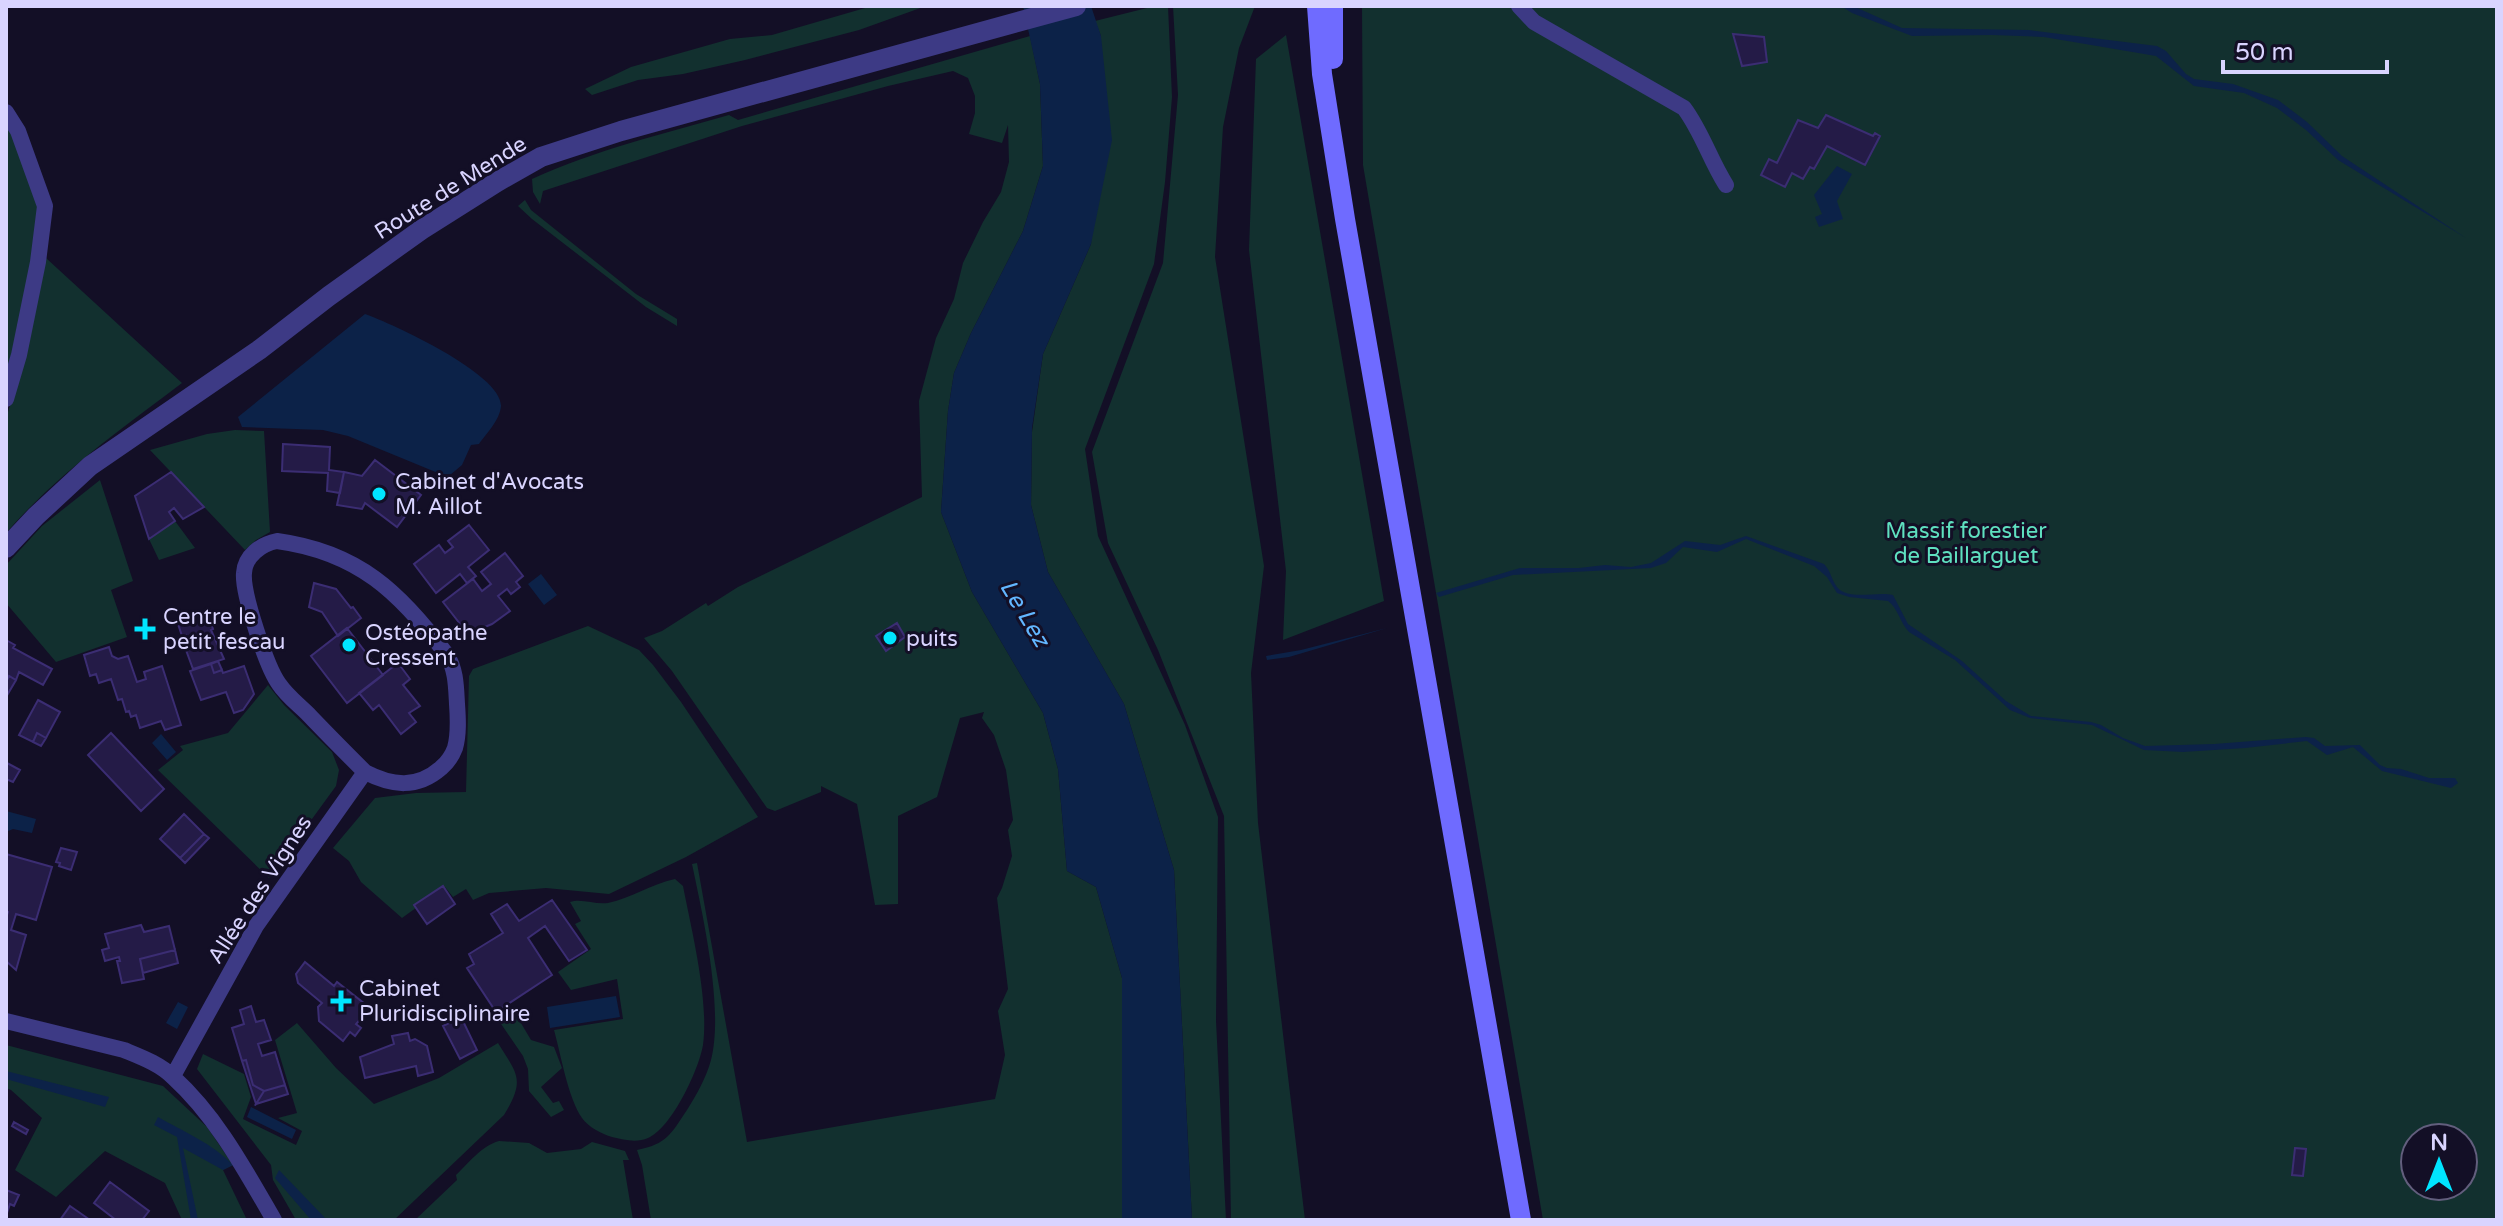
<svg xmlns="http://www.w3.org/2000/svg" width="2503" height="1226" viewBox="0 0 2503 1226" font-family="'Varela Round',sans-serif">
<rect width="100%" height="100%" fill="#130f26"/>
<!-- green -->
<path fill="#12302f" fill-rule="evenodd" d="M872,6h54l-67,24 -114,30 -62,14 -45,6 -46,15 -7,-6 46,-22 99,-28 42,-4z
M1155,6h13l4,91 -7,85 -11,82 -69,185 13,87 87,189 33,92 -2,204 10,199h-34l-18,-350 -50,-166 -76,-132 -17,-67 1,-73 11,-78 48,-110 10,-208 -6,-15z
M1173,6h82l-16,42 -16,79 -8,130 49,309 -13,107 7,150 47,397h-74l-7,-404 -66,-166 -50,-107 -16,-91 71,-189 15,-168z
M1362,6h1135v1214h-954l-180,-1055zM2415,1138h48v48h-48z
M1286,35l98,566 -101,39 3,-69 -37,-321 7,-191z
M1030,36l10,48 3,82 -20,65 -52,102 -17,40 -6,38 -7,101 31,80 71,121 15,56 9,102 29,16 26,91v242h-471l-9,-55 -5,-15c30,-6 34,-16 50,-40 10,-16 19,-32 24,-50 13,-51 -8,-144 -19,-196l5,-1 50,279 248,-43 10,-44 -7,-44 10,-22 -11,-91 5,-10 10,-32 -4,-26 5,-10 -7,-50 -12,-35 -12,-17 2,-6 -24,6 -23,79 -39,19v88l-23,1 -18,-101 -36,-18v6l-46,19 -8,-3 -95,-137 -28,-33 18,-7 44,-28 2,3 30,-19 184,-90 -3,-96 17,-63 18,-39 9,-36 20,-41 18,-30 8,-30 -1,-37 -6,18 -33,-9 6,-21v-17l-7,-18 -15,-7 -65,15 -146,40 -199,65 -3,13 -7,-12 -1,-13c63,-29 131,-45 197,-64l9,5z
M6,112l39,94 -39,192z
M525,200l6,10 105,84 41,25v7l-31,-19 -114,-88 -14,-13z
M46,258l136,125c-62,47 -125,91 -176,150l2,-47 -2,-1v-67l20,-61z
M235,430l29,1 6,101 -14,8 -11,10 -95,-100 57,-16z
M100,480l33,101 -22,9 16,47 -71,25 -50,-59v-38l36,-39z
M175,521l20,27 -36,12 -10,-21z
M588,626l51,24 14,15 28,37 77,115 -72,40 -77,37 -63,-6 -57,5 -16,7 -7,-11 -13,8 -8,-10 -43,31 -41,-36 -12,-21 -16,-13 42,-50 41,-5 50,-1 3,-116 4,-7z
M268,685l16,20 48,47 7,18 -3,16 -67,92 -111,-108 25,-20 -3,-4 48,-13z
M675,879l8,7c9,46 26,114 20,159 -4,24 -31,83 -55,93 -11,5 -24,2 -36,-1 -10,-3 -24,-10 -30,-19 -14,-20 -21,-63 -28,-88l69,-11 -6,-40 -46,11 -13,-18 33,-23 -16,-25 6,-3 -11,-19c12,-4 25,3 38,1 24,-5 43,-19 67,-24z
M512,1008l19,32 23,7 8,21 -21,19 12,16 6,-2 5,9 -13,7 -22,-26 -1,-22 -5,-13 -26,-38z
M297,1023l39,45 38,36 65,-26 59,-35c19,31 28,36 6,72l-110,105h-98l-23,-40 -2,-15 -74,-96 6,-15 41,20 7,23 -8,22 53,26 6,-14 -24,-13 19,-5 -22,-73z
M6,1045l157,41 44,41 26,38 -10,5 24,50h-65l-17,-37 -60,-32 -49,46 -41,-27 27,-52 -31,-28 -5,-2z
M499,1141l30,2 18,10 34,-4 11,-7 33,9 4,9h-6l10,60h-218l42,-40 -1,-5c13,-12 25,-29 43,-34z"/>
<!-- water -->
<path fill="#0c2248" d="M1023,6h68l10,30 11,104 -21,104 -48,110 -11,74 -1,77 17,67 76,132 50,166 18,350h-70v-242l-26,-91 -29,-16 -9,-102 -15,-56 -71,-121 -31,-80 7,-101 6,-38 17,-40 52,-102 20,-65 -3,-82z
M1841,6h12l49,22 127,2 128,16 9,5 20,23 8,5 39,5 45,16 29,22 35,34 124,82 -128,-78 -32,-30 -29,-22 -33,-15 -50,-7 -38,-30 -112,-19 -52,-2 -80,1 -60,-23z
M1837,166l15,8 -15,27 6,18 -24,8 -4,-10 7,-3 -8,-19z
M365,314c28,10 137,60 136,92 -1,14 -15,28 -22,38l-8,1 -9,20 -12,10 -12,-2 -90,-37 -25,-6 -81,-3 -4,-10z
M1746,536l78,28c7,7 7,15 13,23 11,14 40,4 56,8l15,29 54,37 44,40 25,15 60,6 10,3 22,13 22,8 69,-2 92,-7 8,1 11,8 35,-1 20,20 7,3 14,1 28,9h26l3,5 -7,5 -69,-17 -29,-24 -26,8 -20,-14 -62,7 -62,4 -39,-2 -52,-25 -62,-7 -20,-8 -55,-50 -46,-28c-9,-9 -11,-24 -21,-31l-39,-4 -12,-4 -10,-16 -13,-11 -68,-27 -29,13 -34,-5 -17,16 -15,5 -138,7 -74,22 -3,-4 84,-25h59l26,-3 26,2 20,-4 34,-22 35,4z
M541,574l16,21 -13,10 -16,-21z
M1387,628l-98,29 -22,3 -1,-4 35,-6z
M161,734l15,18 -9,8 -15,-17z
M6,811l30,8 -4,14 -19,-4 -7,3z
M616,996l4,21 -70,11 -3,-21z
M178,1002l10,5 -11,22 -11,-6z
M6,1071l103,26 -4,10 -99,-28z
M251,1107l45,23 -4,9 -45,-22z
M158,1117c26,15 54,26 75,48l-10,5 -40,-22 15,72h-7l-14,-83 -23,-12z
M279,1170l48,50h-16l-36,-42z"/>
<!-- building -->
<path fill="#241b47" stroke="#3b2d73" stroke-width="2" d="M1733,34l31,3 3,25 -25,4z
M1826,115l47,21 2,-3 5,3 -15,29 -38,-19 -13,23 -4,-2 -7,12 -11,-6 -7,14 -24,-12 8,-16 8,4 21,-43 20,8z
M283,444l47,3 -1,23 15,2 -4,21 -13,-2 1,-18 -46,-2z
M375,460l46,35 -24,32 -32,-24 -3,6 -25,-4 7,-33 18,4z
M171,472l33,35 -21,12 -9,-11 -5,4 6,9 -26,18 -14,-43z
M469,525l20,25 -21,17 8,9 -9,7 -7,-9 -24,19 -22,-29 25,-19 6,8 8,-6 -5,-6z
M505,553l18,23 -7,6 4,5 -9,7 -4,-5 -9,7 12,15 -18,13 -24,10 -25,-32 30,-23 9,12 9,-7 -10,-12z
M314,583l22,6 15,19 2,-1 8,11 -23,18 -16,-24 -13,-5z
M208,614l5,15 -2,1 13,29 -31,10 -7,-19 5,-2 -5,-13 -4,1 -4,-12 2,-5 12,-4 1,4z
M897,623l8,14 -19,14 -10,-15z
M347,628l36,47 -36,28 -36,-47z
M186,635l5,13 -5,2 -4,-14z
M6,640l9,5 -2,3 39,21 -9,16 -24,-13 -3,8 -7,-4 -3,6z
M109,647l3,9 6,3 10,-3 9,26 9,-3 -2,-7 18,-6 19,59 -16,5 -4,-9 -21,7 -4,-13 -5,2 -2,-6 -3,1 -4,-13 -4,1 -7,-21 -12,4 -3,-9 -6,2 -6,-21z
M218,661l4,9 -8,3 -3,-9z
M398,663l12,16 -7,6 17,21 -11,7 7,9 -15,12 -22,-29 -6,5 -14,-17z
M211,664l3,9 8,-3 1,3 21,-7 10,28 -11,16 -9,3 -8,-21 -25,8 -11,-29z
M9,676l7,4 -10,17v-15z
M38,700l22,12 -14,26 -9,-5 -4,9 -14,-7z
M37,733l9,5 -5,8 -8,-4z
M111,733l53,56 -23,22 -53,-56z
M7,763l13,7 -7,12 -7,-3z
M184,814l20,20 -24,24 -20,-19z
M204,834l5,4 -24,25 -5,-5z
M61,848l16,4 -6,18 -12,-4 1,-3 -4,-1z
M6,854l46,13 -16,53 -20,-6 -5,16 15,5 -10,35 -10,-9v-43l2,-6 -2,-1z
M443,886l12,18 -28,20 -13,-19z
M552,900l35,50 -18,11 -24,-35 -17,12 24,37 -56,37 -29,-44 7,-4 -5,-10 34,-21 -12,-19 16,-10 12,17z
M141,925l3,7 25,-6 6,24 -35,9 4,20 -22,4 -5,-22h3l-1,-4 -14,4 -3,-11 7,-2 -4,-14z
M175,950l3,13 -35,10 -3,-14z
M305,962l29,24 3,-4 33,26 -14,16 5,4 -6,8 -5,-4 -7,9 -24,-20 -1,-14 4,-4 -24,-20 -2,-9z
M251,1006l5,16 8,-2 7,20 -13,4 4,12 13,-4 10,33 -21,6 -11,-6 -7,-25 -4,1 -10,-33 12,-4 -4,-14z
M461,1017l16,33 -17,9 -17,-33z
M408,1033l2,8 5,-2 12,7 6,26 -15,4 -2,-10 -51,12 -5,-21 34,-13 -2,-8z
M246,1060l7,25 11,6 -8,13 -14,-43z
M285,1085l3,9 -32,10 8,-13z
M14,1122l14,8 -2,4 -14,-8z
M2295,1148l11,1 -3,27 -11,-1z
M110,1182l39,29 -7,9h-26l-22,-17z
M6,1190l13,5 -5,11 -4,-2 -4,12z
M70,1206l20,14h-30z"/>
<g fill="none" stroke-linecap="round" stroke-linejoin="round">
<!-- minor -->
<path stroke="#3d3a85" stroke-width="16" d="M1519,6l15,16 150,86c18,24 26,52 42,77
M6,112l12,19 27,75 -7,56 -19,93 -13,44
M277,541c81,11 123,51 170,114 9,15 9,31 10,49 1,14 2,30 -2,44 -3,8 -8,15 -14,20 -24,21 -49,18 -76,4 -19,-19 -38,-38 -56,-57 -10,-10 -22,-19 -30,-31 -12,-16 -37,-91 -35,-111 1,-17 17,-29 33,-32z
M6,1021l118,29c17,7 36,14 49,27 44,40 72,93 101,143
M173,1076l83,-150 109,-154"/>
<!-- tertiary -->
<path stroke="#3d3a85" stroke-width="20" d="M6,548l30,-32 54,-50 169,-116 70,-54 92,-66 76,-48 44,-25 80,-26 455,-125"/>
<!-- secondary -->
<path stroke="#6f6bff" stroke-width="20" d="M1317,6l5,68 23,145 176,1001
M1333,59v-53"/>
</g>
<!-- markers -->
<g fill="#00e5ff" stroke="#130f26" stroke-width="3">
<circle cx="379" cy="494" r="8"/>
<path d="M141 617h8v8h8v8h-8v8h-8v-8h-8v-8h8z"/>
<circle cx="890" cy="638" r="8"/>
<circle cx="349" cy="645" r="8"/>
<path d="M337 989h8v8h8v8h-8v8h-8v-8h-8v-8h8z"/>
</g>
<g text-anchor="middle" stroke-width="6" stroke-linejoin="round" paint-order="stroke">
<!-- street labels -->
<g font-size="22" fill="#d9d4ff" stroke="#130f26">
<text transform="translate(450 187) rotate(-32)" y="8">Route de Mende</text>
<text transform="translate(259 889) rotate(-57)" y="8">Allée des Vignes</text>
</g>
<!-- poi labels -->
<g font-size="22" fill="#d9d4ff" stroke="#130f26" text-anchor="start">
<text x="395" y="489">Cabinet d'Avocats<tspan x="395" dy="25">M. Aillot</tspan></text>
<text x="163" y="624">Centre le<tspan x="163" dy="25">petit fescau</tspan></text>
<text x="365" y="640">Ostéopathe<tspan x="365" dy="25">Cressent</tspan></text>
<text x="906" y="646">puits</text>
<text x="359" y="996">Cabinet<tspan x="359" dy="25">Pluridisciplinaire</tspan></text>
</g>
<!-- park labels -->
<g font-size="22" fill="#5fe0c0" stroke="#130f26">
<text x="1966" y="538">Massif forestier<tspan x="1966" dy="25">de Baillarguet</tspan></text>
</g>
<!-- water labels -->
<g font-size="24" font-style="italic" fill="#62b6ff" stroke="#130f26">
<text transform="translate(1025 613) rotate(59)" y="8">Le Lez</text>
</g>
</g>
<!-- border -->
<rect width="2503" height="1226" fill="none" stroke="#d9d4ff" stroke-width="16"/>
<!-- north arrow -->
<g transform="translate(2439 1162)"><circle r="38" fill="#130f26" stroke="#625e7d" stroke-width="2"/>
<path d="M0-6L14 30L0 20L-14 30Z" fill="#00e5ff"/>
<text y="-12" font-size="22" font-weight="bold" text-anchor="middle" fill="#d9d4ff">N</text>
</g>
<!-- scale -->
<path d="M2223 60v12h164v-12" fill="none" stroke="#d9d4ff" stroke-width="4"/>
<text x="2235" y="60" font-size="24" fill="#d9d4ff" stroke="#130f26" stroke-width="6" paint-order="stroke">50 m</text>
</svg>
